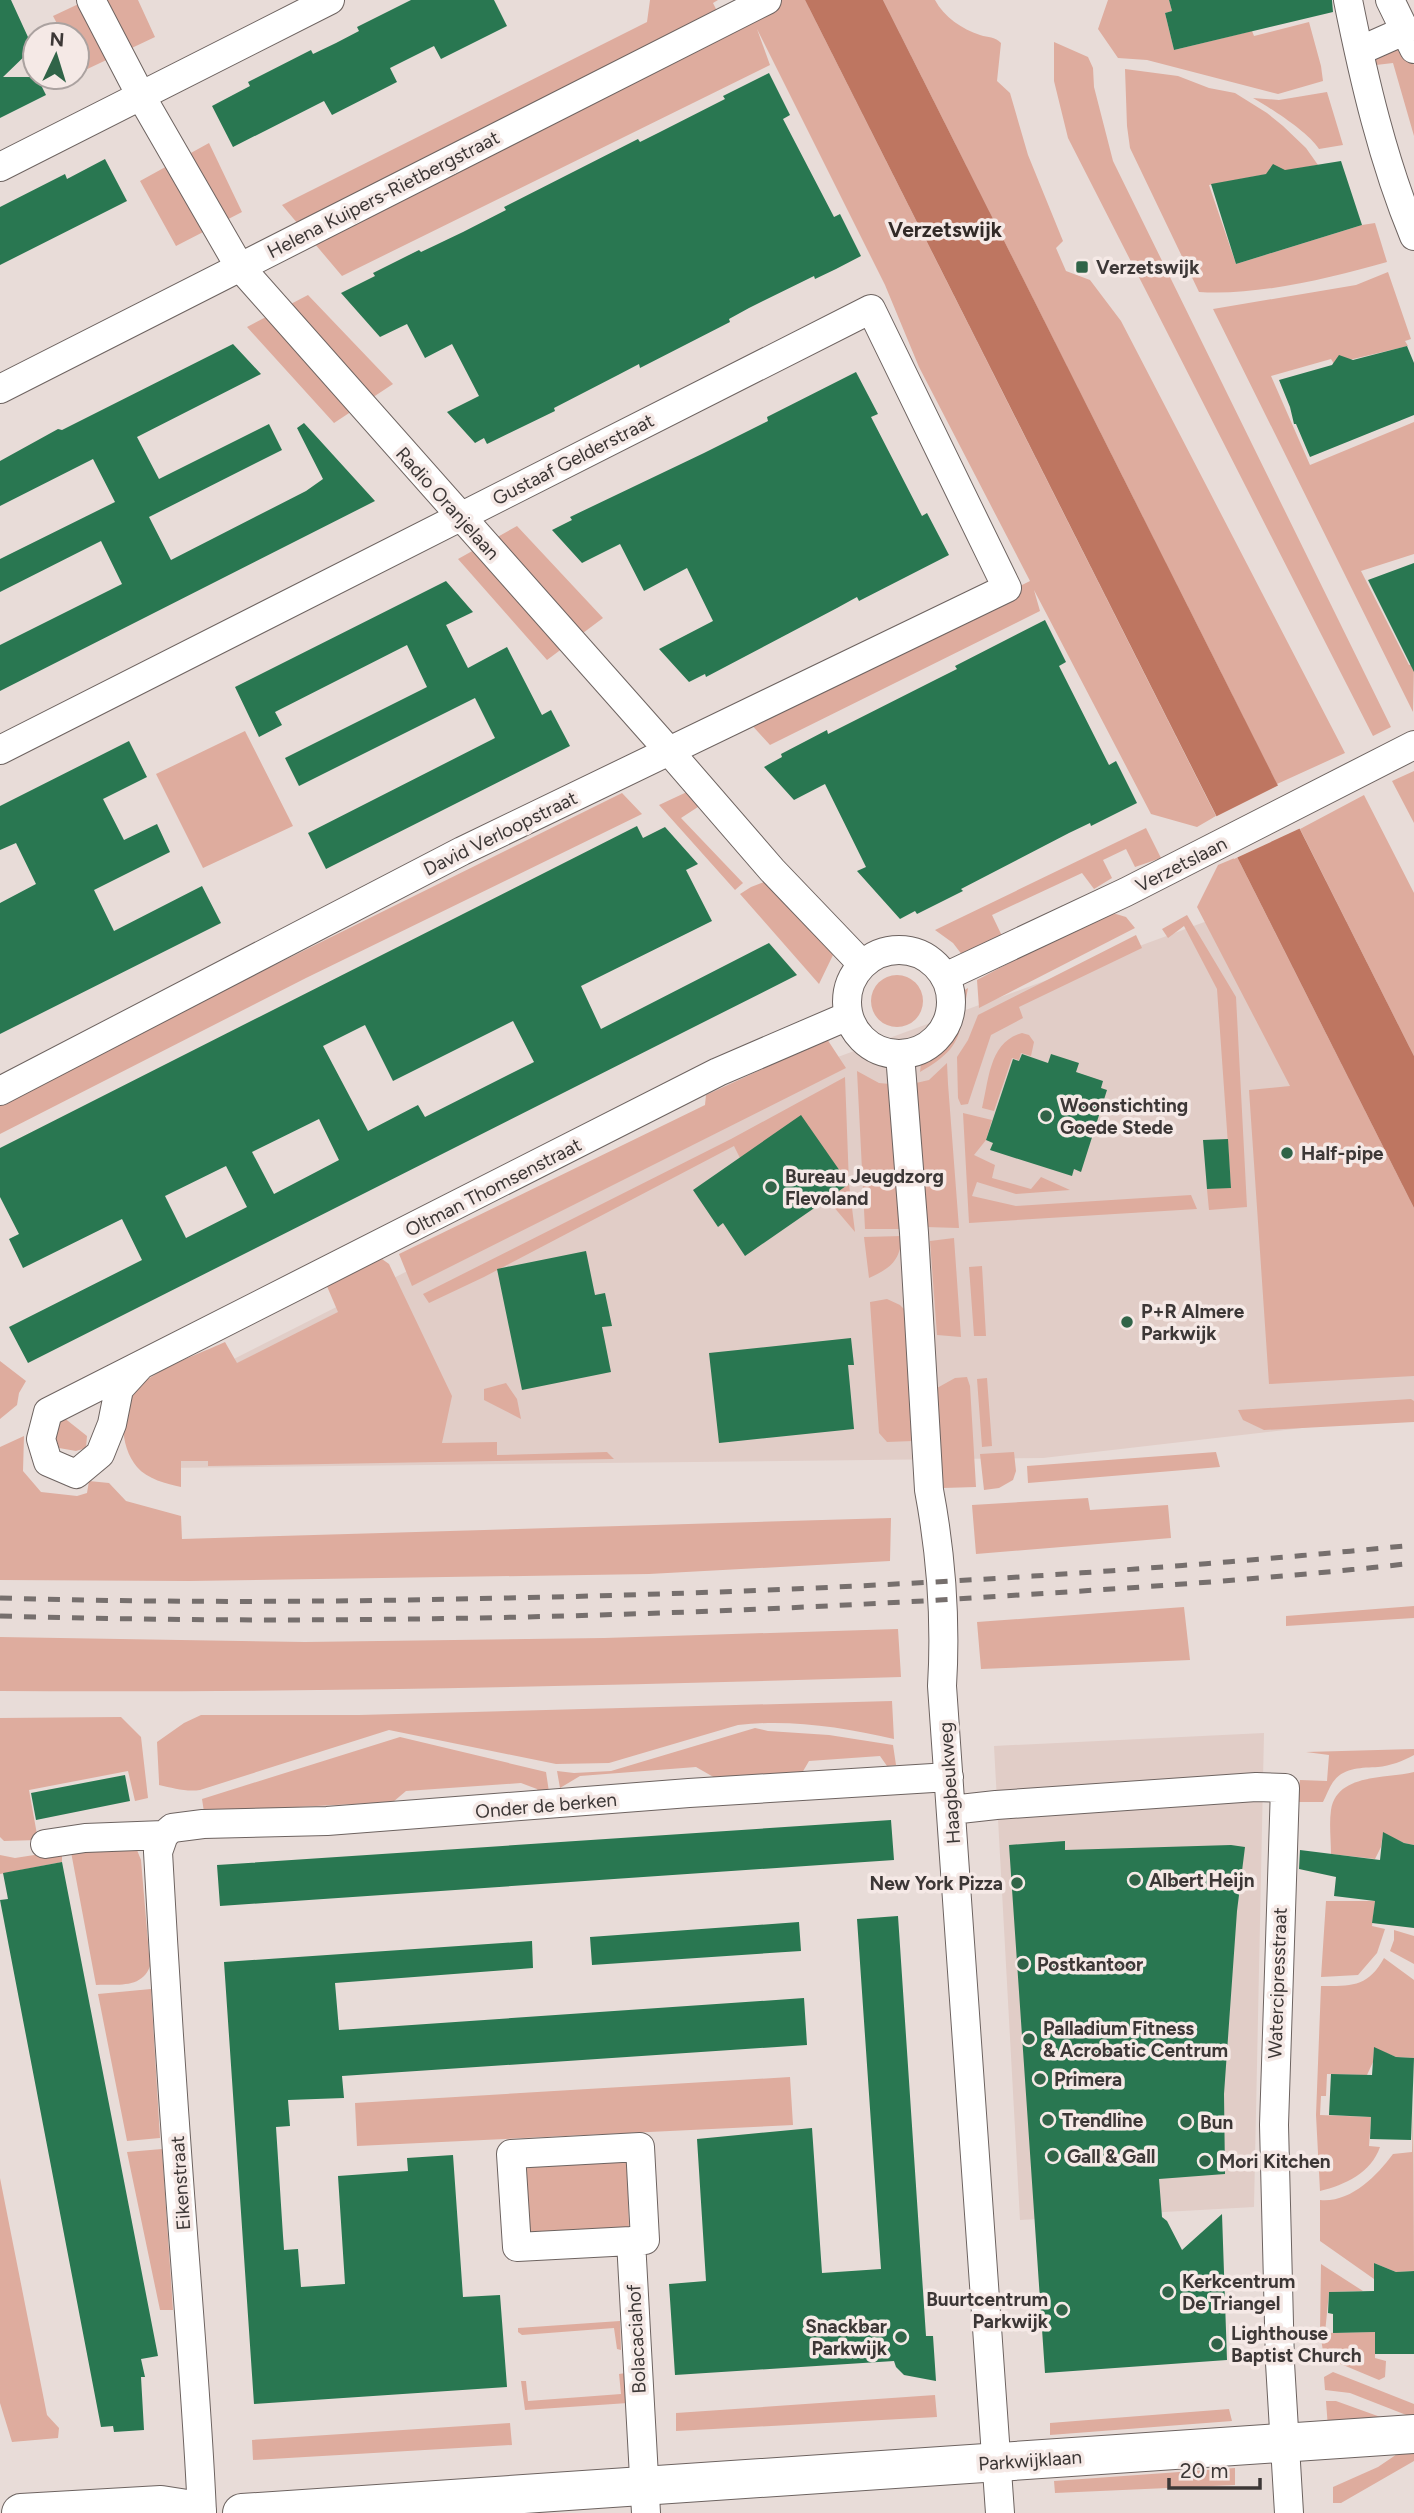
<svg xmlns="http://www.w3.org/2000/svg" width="1414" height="2513" viewBox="0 0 1414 2513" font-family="Figtree,sans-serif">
<rect width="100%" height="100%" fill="#e8dcd8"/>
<!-- built -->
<path fill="#e1cdc7" d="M1237,910l177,335v170l-371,43 -880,10 -8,-69 653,-331z
M1264,1733l-10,474 -234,13 -26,-474z"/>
<!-- green -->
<path fill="#deac9e" d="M87,0h51l17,37 -74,35 -4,-8v-29h-14l-10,-19z
M650,0h68l-5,3 14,28 55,-31h23l411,816 -19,11 -46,-13 -117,-224 6,21 -270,134 -21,-23 281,-141 -111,-214 -34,-82 -128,-256 13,36 -428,211 -60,-71 365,-183z
M883,0h52c9,17 27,29 45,35 9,3 14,1 21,8l-4,38 13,12 18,62 35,86 -7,7 10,23 24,9 31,41 224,432 -68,31z
M1108,0h61l3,11 -7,2 9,37 78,-19 2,5 55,-14 12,44 2,15 -45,13 -131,-34 -29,-2 -20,-29z
M1054,42l34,15 5,11 1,19 19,74 278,566 -18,9 -305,-598 -14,-57z
M1405,48l9,17v71l-21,-73 -17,2 -3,-6 3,-8z
M1125,69l53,7 31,12 26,5 32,20 16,13 23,22 12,17 -35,6 -9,-5 -4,2 -3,6 -58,11 27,79 126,-39 13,-2 12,39c-57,16 -129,34 -188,30l-69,-144 -3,-22z
M1327,92l16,53 -24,4c-11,-17 -47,-40 -66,-51l26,2z
M209,143l33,69 -66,34 -36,-65z
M1388,272l23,67 -6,2 3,5 -59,14 -9,-4 -5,5 -1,3 -3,-5 -60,17 39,89 104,-43v132l-53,17 48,94 5,-1 -1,48 -200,-403 143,-24z
M308,295l85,89 -59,39 -87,-96z
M517,526l86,92 -56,42 -89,-101z
M245,731l48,95 -90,42 -47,-94z
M1414,771v52l-22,-42z
M689,791l12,14 -20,13 62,65 -8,7 -76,-85z
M622,793l20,21 -336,164 -306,156v-33z
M1364,795l50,98v163l-114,-227z
M1146,828l15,30 -26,9 -9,-18 -23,11 9,18 -18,11 -12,-16 -90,42 10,21 -39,20 -10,-13 -18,-13z
M1237,857l177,351v168l-145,8 -20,-294 41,-4 -93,-179 21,-42z
M769,880l64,75 -14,29 -79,-90 11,-7z
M1116,914l10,3 9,11 -156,80 -2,-28 123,-65z
M1187,915l49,82 11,210 -38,3 -2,-21 24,-2 -14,-198 -33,-63 -16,12 -6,-9z
M1136,935l6,13 -123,59 4,11 -32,17 -23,69 -7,1 -3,-7 -1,-41 11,-17 10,-25z
M871 1001a26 26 0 1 1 52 0a26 26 0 1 1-52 0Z
M968,988c-9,46 -4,59 -48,84l1,-8c24,-18 44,-39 39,-71z
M1022,1033l7,2 5,7 -3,14 -10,-3 -2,7 -7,-2 -18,53 -12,-3c7,-28 7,-66 40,-75z
M827,1039l19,29 -434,218 -13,-32 306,-149 1,-10z
M947,1063l1,21 11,144 -33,-1 -10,-144 13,-3z
M857,1071l22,12 11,1 11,145h-36z
M845,1077l4,107 6,48 -28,-33 22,-15 -109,-26 -6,-12 -250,131 -55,26 -6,-9 308,-155z
M963,1113l29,7 -6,20 -12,15 21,10 -3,13 39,11 10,-12 29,13 -54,4 -39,-12 -5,14 44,10 175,-11 6,14 -228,14z
M902,1236c-2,25 -11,32 -33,42l-5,-41z
M954,1238l7,99 -24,-2 -7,-94z
M382,1259l7,5 63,132 -10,47 55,-1v13l110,-3 7,7 -406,7v-5h-27v26c-14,-3 -34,-8 -44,-20 -18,-21 -19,-61 1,-80 22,-20 61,-33 87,-45l12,21 101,-51 -12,-28z
M982,1266l4,70h-12l-5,-69z
M887,1299l13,6 5,5 8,131 -26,1 -8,-9 -9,-131z
M0,1361l26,20 -7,12 -2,12 -17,14z
M967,1377l3,9 6,101 -33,1 -6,-100 18,-10z
M987,1378l5,68 -10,1 -5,-68z
M506,1383l11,16 4,20 -37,-19v-11z
M1411,1399l3,2v21l-150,8 -21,-10 -5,-10z
M63,1417l24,19 -1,12 -10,3 -17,-3 -7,-8 4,-13z
M24,1436l-1,35 18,21 36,4 10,-3 2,-12 20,2 17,18 55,15 1,23 709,-21 -1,43 -241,13 -460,7 -189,-1v-133z
M1014,1452l2,19 -3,9 -14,8 -15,2 -4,-36z
M1216,1452l4,15 -192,16 -1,-17z
M1088,1498l2,12 78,-5 3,33 -195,16 -4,-49z
M1414,1606v12l-128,8v-10z
M1184,1607l6,53 -209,9 -4,-47z
M898,1629l3,48c-301,9 -601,16 -901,14v-54l305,5 299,-4z
M892,1701l2,38c-51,-12 -105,-20 -156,-14l-129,38 -53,1 -167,-34 -189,60c-14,2 -27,-2 -41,-5v-4l-2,-39 27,-19 17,-8h158z
M121,1717l20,20 7,61 -13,3 -7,-30 -99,19 9,50 -34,1 -4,-4v-119z
M755,1728l13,3 61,4 64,10 3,20 -9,1 -7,-10 -71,5 -7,12 -85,6 -21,-12 -116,9 -20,12 -3,-17 17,2 37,-2z
M400,1737l146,35 3,20 -9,2 -3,-5 -16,-6 -115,8 -13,11 -189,10 -2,-13z
M1414,1749v6c-11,6 -24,11 -36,12 -17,1 -34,0 -45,15 -4,6 -7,14 -10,20h-26l3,-22 27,1 2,-26 -23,-3z
M1414,1772v73l-10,-2 -21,-10 -2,14 -6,12 -44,-5c0,-14 -2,-30 0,-44 6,-37 55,-31 83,-38z
M127,1847l10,3 4,10 9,106c-8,23 -33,18 -54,19l-25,-133z
M47,1853h10l5,3v6l-62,12v-19l15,3z
M1326,1901h49l-3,25 13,3 -8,24 -19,22 -37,2z
M1394,1930l20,6v28l-24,-13 4,-11z
M1384,1958l30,22v78l-18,-1 -22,-9 -1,14 -6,13 -40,-1 -1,22h-5l-1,19 51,2 -2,29 11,1c-9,26 -35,38 -60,44l-4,-76 5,-129c31,0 47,1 63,-28z
M151,1989l9,149 -33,3 -29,-147z
M790,2077l3,48 -436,21 -2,-43z
M1413,2099l1,172 -18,1 -22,-9v16l-54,-38v-41c30,3 56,-23 73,-46l19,-2z
M162,2149l11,161h-13l-33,-158z
M627,2159l2,68 -100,5 -4,-69z
M0,2178l47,237 12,13 -1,10 -46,4 -12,-39z
M1321,2264l42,27 -34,1 -4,41 50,-1v26l11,3 -1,16 -6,3 -55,-23 -4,-24z
M620,2321l1,29 -4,-1 -3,-21 -92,7 -4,-3v-4z
M1333,2372l81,32v14l-64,-25 -25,-3 -1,-13z
M626,2373l2,30 -103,7 -4,-29h5l2,20 93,-7 -2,-20z
M935,2395l2,22 -261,14v-18z
M1326,2401h10l50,18 -58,9z
M1229,2409l3,12 -182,14v-12z
M510,2423l2,22 -259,15 -1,-20z
M1414,2445v16l-73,42h-8v-16l45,-20 31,-21z
M1235,2468v17l-180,8 -1,-12z"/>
<!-- water -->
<path fill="#be7661" d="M805,0h78l531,1056v152z"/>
<!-- pier -->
<path fill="#e8dcd8" d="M1281,784l22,43 -69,32 -21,-41z"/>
<!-- building -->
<path fill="#297751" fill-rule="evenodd" d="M0,0h11l22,48 -30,29h34l9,18 -46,23z
M411,0h83l13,26 -66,33 -7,-13 -44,22 7,14 -65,33 -8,-14 -91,46 -21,-41 38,-20 -2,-4 63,-32 2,4 23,-11 23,-12 -2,-4z
M1169,0h163l1,12 -159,38 -9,-37 7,-2z
M769,73l21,42 -7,4 51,98 6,-3 21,42 -25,13 -21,10 -1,-3 -65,32 -20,11 1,3 -90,46 -1,-4 -21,11 -64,33 1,3 -68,33 -3,-6 -9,5 -28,-31 32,-16 -27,-52 -27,14 -18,-34 -27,13 -39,-44 34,-17 -2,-3 46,-23 2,2 42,-20 43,-22 -2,-3 134,-68 2,3 20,-10 65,-33 -2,-3z
M105,159l22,42 -127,64v-58l65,-33 2,5z
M1341,161l21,64 -126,39 -25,-80 55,-10 7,-10 12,6z
M233,344l28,30 -124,63 22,42 110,-55 13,26 -133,67 22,43 135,-69 17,-12 -26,-51 7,-5 71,78 -375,190v-46l122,-61 -21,-43 -101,51v-33l115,-57 -22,-43 -93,47v-45l58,-32 4,1z
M1407,346l7,17v52l-104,42 -14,-33h-2l-4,-17 -11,-27 53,-15 7,-10 14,5z
M856,372l22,42 -7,3 51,99 5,-3 22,42 -90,46 -2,-4 -20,11 -131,69 -1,-3 -16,8 -30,-33 54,-28 -26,-53 -43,23 -24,-47 -38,19 -30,-33 20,-10 -2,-3 134,-64 64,-32 -1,-4z
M1414,563v109l-46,-92z
M446,581l27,31 -27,13 22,43 39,-21 35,68 9,-5 19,36 -244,123 -18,-36 187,-95 -20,-40 -176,88 -14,-28 142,-71 -20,-42 -132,67 7,13 -23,12 -24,-50z
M1045,620l21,42 -7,4 50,99 7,-4 21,42 -46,23 -1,-3 -21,10 -108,56 2,2 -46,23 -2,-3 -15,8 -43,-48 9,-4 -41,-83 -31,16 -30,-33 18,-10 -1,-3 46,-24 1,4 109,-55 20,-10 -2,-3z
M129,741l18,36 -44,22 21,41 33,-16 13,28 -76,38 20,41 88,-45 19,37 -221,111v-131l36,-19 -20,-41 -16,7v-44z
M637,826l6,12 22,-11 33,37 -12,6 26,51 -131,65 20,43 168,-86 28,32 -769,388 -19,-36 133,-67 -20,-41 -99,49 -14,-29 10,-5 -19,-37v-49zM513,1021l21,41 -109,55 -7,-12 -50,26 -45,-85 42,-21 28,56zM319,1119l20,41 -65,34 -22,-42zM226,1166l21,41 -61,31 -21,-42z
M1022,1054l26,9 3,-9 28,9 -3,9 27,9 -2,7 6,2 -26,82 -7,-3 -2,7 -82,-26 3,-7 -7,-3 27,-81 6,2z
M801,1115l48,69 -104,72 -22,-33 -5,4 -25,-37z
M1228,1139l3,49 -24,1 -4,-49z
M586,1251l9,44 10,-2 7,33 -10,1 9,45 -89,18 -25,-121z
M851,1338l3,27h-6l6,64 -135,14 -10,-90z
M125,1775l5,26 -94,19 -5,-27z
M891,1820l3,40 -674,46 -3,-41z
M1383,1832l21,11 10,2v83l-42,-5 3,-22 -41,-5 2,-19 -37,-8 1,-19 80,10z
M1065,1841v9l166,-5 14,2 -8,64 -13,183 1,80 -66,5 3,38 5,4 15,29 40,-36 5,146 -182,13 -36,-528z
M62,1862l96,494 -17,3 4,18h-4l3,53 -30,2 -1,-6 -12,1 -101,-527 8,-1 -5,-26z
M898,1916l28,420h7l3,45 -32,-6 -8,-8 -2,-6 -219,14 -6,-91 37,-3 -9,-142 115,-11 10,145 59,-4 -24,-350z
M799,1922l2,29 -209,14 -2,-28z
M532,1941l1,27 -198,15 4,47 465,-32 3,47 -465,31 2,22 -56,2 2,26 -14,1 7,109 1,14 14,-1 3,38 44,-3 -7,-108 70,-5 -1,-13 46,-3 10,142 37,-2 7,92 -253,17 -30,-442z
M1374,2047l22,10 18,1 -3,82 -41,-1 1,-22 -42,-2 2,-41 41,1z
M1374,2263l22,9 18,-1v83h-39v-22l-42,1v-19l-5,-1 1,-21 45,-1z"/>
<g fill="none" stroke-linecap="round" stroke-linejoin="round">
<!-- street casing -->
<g stroke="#6d6360" stroke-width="30">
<path id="street" d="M91,0l50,96 98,170 430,485 103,119 90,94
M1348,0c16,80 35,161 66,236
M1390,0l24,49
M1359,51l45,-20
M0,167l330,-167
M0,389l767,-389
M0,750l871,-441 136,279 -545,263 -462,240
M847 1002a52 52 0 1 1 104 0a52 52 0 1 1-104 0Z
M945,977l181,-85 288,-147
M900,1054l14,179 15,257c12,64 17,131 13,196l58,827
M140,1366l-21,23 -7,35 -12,30 -24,20 -28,-12 -7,-23 7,-27 670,-340 130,-56
M951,1810l45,-5 260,-18 29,1 -11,337 6,238 9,150
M45,1844l40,-6 79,-3
M631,2241l14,-1 -5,-93 -129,7 6,93 114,-6 15,272
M202,2513c-5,-111 -15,-222 -23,-333 -8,-109 -15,-218 -21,-328l6,-17 8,-7 31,-4 124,-3 362,-28 260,-16"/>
</g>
<!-- secondary casing -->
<g stroke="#6d6360" stroke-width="40">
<path id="secondary" d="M21,2513l140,-8 32,5 4,3
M242,2513l1172,-79"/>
</g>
<!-- street -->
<use href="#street" stroke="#fff" stroke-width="28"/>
<!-- secondary -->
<use href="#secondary" stroke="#fff" stroke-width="38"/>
<!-- rail -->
<path stroke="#766f6d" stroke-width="5" stroke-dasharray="12 12" stroke-linecap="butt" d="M0,1598c168,5 337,4 505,0 304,-6 607,-23 909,-53
M0,1616c313,9 627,2 939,-16 158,-10 317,-19 475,-37"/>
</g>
<!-- markers -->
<g fill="#306448" stroke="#f5e9e6" stroke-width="2.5">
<rect x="1075" y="260" width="14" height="14" rx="3.5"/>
<circle cx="1046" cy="1116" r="7"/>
<circle cx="1287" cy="1153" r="7"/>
<circle cx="771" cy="1187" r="7"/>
<circle cx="1127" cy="1322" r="7"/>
<circle cx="1135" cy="1880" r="7"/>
<circle cx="1017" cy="1883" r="7"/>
<circle cx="1023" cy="1964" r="7"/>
<circle cx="1029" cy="2039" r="7"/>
<circle cx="1040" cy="2079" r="7"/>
<circle cx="1048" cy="2120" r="7"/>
<circle cx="1186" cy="2122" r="7"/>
<circle cx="1053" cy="2156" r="7"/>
<circle cx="1205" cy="2161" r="7"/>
<circle cx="1168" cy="2292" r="7"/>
<circle cx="1062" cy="2310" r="7"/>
<circle cx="901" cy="2337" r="7"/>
<circle cx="1217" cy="2344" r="7"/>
</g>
<g text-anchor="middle" stroke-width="7" stroke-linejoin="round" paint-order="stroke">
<!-- street labels -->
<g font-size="19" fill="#3c3736" stroke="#f5e9e6">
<text transform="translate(383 194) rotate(-27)" y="7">Helena Kuipers-Rietbergstraat</text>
<text transform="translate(573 459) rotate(-27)" y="7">Gustaaf Gelderstraat</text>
<text transform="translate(448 503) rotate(48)" y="7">Radio Oranjelaan</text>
<text transform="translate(500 833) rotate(-26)" y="7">David Verloopstraat</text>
<text transform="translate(1181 864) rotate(-27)" y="7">Verzetslaan</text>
<text transform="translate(493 1187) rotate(-27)" y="7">Oltman Thomsenstraat</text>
<text transform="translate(949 1783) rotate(-94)" y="7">Haagbeukweg</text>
<text transform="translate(546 1805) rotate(-5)" y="7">Onder de berken</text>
<text transform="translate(1277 1983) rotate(-88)" y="7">Watercipresstraat</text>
<text transform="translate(180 2183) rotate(-94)" y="7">Eikenstraat</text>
<text transform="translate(636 2339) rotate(-93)" y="7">Bolacaciahof</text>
<text transform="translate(1030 2460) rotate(-4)" y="7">Parkwijklaan</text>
</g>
<!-- poi labels -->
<g font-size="19" font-weight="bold" fill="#3c3736" stroke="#f5e9e6" text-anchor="start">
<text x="1096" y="274">Verzetswijk</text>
<text x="1060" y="1112">Woonstichting<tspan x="1060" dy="22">Goede Stede</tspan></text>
<text x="1301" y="1160">Half-pipe</text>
<text x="785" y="1183">Bureau Jeugdzorg<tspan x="785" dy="22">Flevoland</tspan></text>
<text x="1141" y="1318">P+R Almere<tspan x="1141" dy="22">Parkwijk</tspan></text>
<text x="1149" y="1887">Albert Heijn</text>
<text x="1003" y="1890" text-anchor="end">New York Pizza</text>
<text x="1037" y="1971">Postkantoor</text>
<text x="1043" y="2035">Palladium Fitness<tspan x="1043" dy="22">&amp; Acrobatic Centrum</tspan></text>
<text x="1054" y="2086">Primera</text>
<text x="1062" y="2127">Trendline</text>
<text x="1200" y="2129">Bun</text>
<text x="1067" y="2163">Gall &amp; Gall</text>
<text x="1219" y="2168">Mori Kitchen</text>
<text x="1182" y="2288">Kerkcentrum<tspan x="1182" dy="22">De Triangel</tspan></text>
<text x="1048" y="2306" text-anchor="end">Buurtcentrum<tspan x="1048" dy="22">Parkwijk</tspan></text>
<text x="887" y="2333" text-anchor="end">Snackbar<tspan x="887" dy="22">Parkwijk</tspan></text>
<text x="1231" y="2340">Lighthouse<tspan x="1231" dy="22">Baptist Church</tspan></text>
</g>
<!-- neighbourhood labels -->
<g font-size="21" font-weight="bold" fill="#322a27" stroke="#f5e9e6">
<text x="945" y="237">Verzetswijk</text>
</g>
</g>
<!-- north arrow -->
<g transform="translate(56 56) rotate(4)"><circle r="33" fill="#f5e9e6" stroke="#aba2a0" stroke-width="2"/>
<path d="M0-5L12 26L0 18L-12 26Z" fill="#306448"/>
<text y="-10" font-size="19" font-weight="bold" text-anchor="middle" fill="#3c3736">N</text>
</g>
<!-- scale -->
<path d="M1169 2478v10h91v-10" fill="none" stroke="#3c3736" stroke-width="3.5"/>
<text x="1180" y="2478" font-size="21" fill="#3c3736" stroke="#f5e9e6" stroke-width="5" paint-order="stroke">20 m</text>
</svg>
